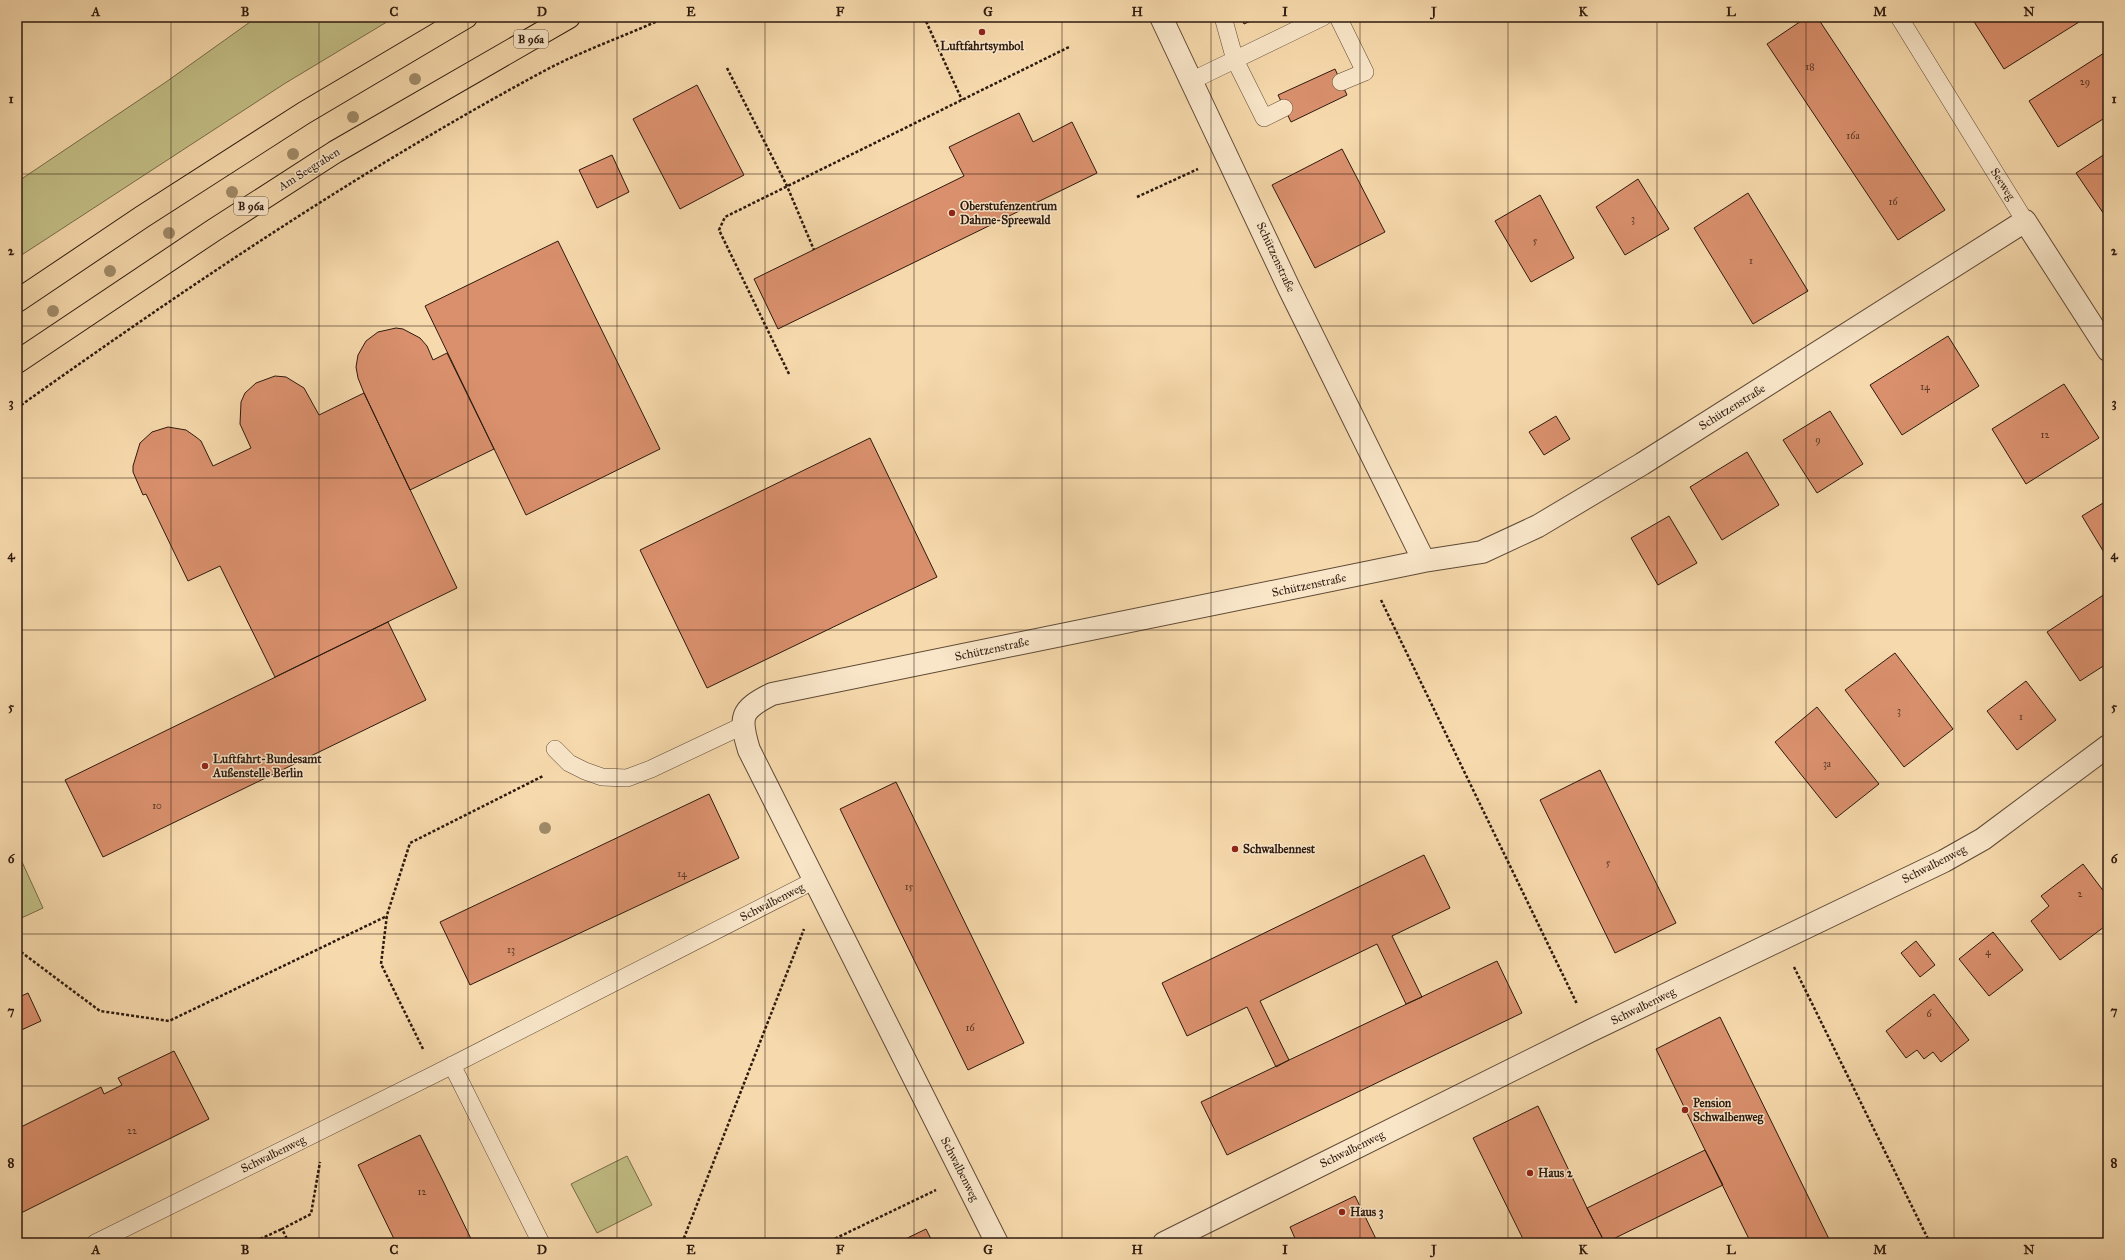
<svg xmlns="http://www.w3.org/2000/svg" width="2125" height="1260" viewBox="0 0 2125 1260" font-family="'IM FELL Great Primer',serif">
<rect width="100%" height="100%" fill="#f6d9ac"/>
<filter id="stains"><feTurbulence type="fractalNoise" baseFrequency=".005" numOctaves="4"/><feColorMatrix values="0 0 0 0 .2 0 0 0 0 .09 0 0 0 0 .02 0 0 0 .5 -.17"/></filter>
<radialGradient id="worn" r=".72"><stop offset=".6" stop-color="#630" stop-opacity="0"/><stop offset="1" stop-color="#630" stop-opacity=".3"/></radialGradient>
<!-- green -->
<path fill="#c2be85" stroke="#786c4a" d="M257,17h138l-111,67 -267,174v-76l149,-100z
M17,851l26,57 -26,12z
M627,1156l25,49 -55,28 -26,-49z"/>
<!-- building -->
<path fill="#da906d" stroke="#2e1a0e" d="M1241,17h19l-16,7z
M1807,17h10l128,193 -47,30 -131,-196z
M1971,17h116l-83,52z
M2104,53l4,7v56l-50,31 -29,-46z
M1335,69l12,26 -56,27 -13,-27z
M697,85l47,90 -64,34 -47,-90z
M1019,113l14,29 39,-20 25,51 -319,156 -24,-50 210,-103 -15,-29z
M1342,149l43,83 -70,36 -43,-83z
M2108,152v68l-32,-47z
M612,155l17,37 -32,16 -18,-38z
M1638,179l31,50 -44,26 -29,-48z
M1748,193l60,98 -55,33 -59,-96z
M1540,195l34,63 -43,24 -36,-61z
M558,241l102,208 -134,66 -101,-209z
M396,328l7,1 17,9 7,8 6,14 14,-7 47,96 -84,41 -46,-97 -6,-15 -2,-11 2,-12 8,-14 12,-9z
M1948,336l31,50 -77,49 -32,-50z
M275,376l11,1 18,11 15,27 45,-22 93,195 -182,89 -55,-111 -32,15 -42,-87 -3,1 -10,-23v-6l7,-23 12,-11 16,-5 18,3 10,7 5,4 12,25 38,-18 -11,-24 1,-22 4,-9 11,-10z
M2064,384l35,54 -73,46 -34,-55z
M1830,411l33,53 -46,29 -34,-53z
M1556,416l14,23 -26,16 -15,-23z
M870,438l67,139 -230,111 -67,-138z
M1747,452l32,53 -57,35 -32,-53z
M2108,500v59l-26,-43z
M1669,516l28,47 -39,22 -27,-47z
M2108,592v71l-28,18 -33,-49z
M388,622l38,78 -323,157 -38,-77z
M1895,653l58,76 -49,38 -59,-77z
M2026,681l30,39 -39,30 -30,-39z
M1817,707l62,77 -43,34 -61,-76z
M1600,770l76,153 -61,30 -75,-153z
M896,782l128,261 -56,27 -128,-261z
M709,794l30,64 -269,127 -30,-63z
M1424,855l26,53 -58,28 30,61 -16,7 -29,-60 -117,57 29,59 -13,7 -29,-60 -60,29 -25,-53z
M2083,864l25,33v27l-48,36 -29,-39 18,-15 -8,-10z
M1993,932l30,38 -34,26 -30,-37z
M1916,941l19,24 -15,12 -19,-24z
M1497,961l25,52 -295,142 -26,-53z
M28,993l13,28 -24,11v-34z
M1934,994l35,46 -28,22 -8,-10 -9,7 -7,-9 -11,8 -20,-27z
M1720,1017l111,226h-80l-46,-93 -49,-101z
M174,1051l35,68 -192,96v-86l84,-42 3,7 18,-9 -4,-7z
M1538,1106l49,102 18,35h-80l-52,-105z
M420,1135l23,46 30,62h-77l-38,-78z
M1705,1150l18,35 -118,58 -18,-35z
M1355,1196l23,47h-81l-7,-16z
M926,1229l7,14h-36z"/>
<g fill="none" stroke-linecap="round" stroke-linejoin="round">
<!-- lane casing -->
<g stroke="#604a36" stroke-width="18">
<path id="lane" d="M1223,17l12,43 29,58 20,-10
M1338,17l27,55 -24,10
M1899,17l126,204
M1191,81l132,-64
M555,749l14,14 16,8 17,6 25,1 24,-9 91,-43
M452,1065l89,178
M95,1243l340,-169 380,-194"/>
</g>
<!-- street casing -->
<g stroke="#604a36" stroke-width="24">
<path id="street" d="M1161,17l128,271 135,273
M997,1243l-248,-493c-10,-33 -9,-40 23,-56l652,-133 58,-9 56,-26 104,-62 383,-243 83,129
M1164,1243l426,-212 354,-170 39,-22 125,-93"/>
</g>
<!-- primary casing -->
<g stroke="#2e1a0e" stroke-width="24">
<path id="primary" d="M17,301l125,-84 162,-104 162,-96
M17,362l197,-132 121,-78 234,-135"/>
</g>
<!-- path -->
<path stroke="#2e1a0e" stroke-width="2.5" stroke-dasharray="3 2" stroke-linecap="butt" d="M924,17l38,83
M727,68l60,118 27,64
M1137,197l61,-28
M789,374l-70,-144 6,-13 344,-170
M17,408c170,-121 343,-238 527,-337 39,-21 82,-35 122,-54
M1381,600l196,404
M17,949l83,62 69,10 218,-105
M1794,967l136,276
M423,1049l-42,-85 6,-49 23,-72 133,-67
M251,1243l31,-14
M289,1243l-7,-14 29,-15 9,-52
M682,1243l122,-314
M826,1243l110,-53"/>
<!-- lane -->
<use href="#lane" stroke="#f9e6c9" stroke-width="17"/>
<!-- street -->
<use href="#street" stroke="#f9e6c9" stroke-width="22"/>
<!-- primary -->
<use href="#primary" stroke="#f6d9ac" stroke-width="22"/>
</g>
<!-- trees -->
<g fill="#a08b69">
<circle cx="415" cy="79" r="6"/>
<circle cx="353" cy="117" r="6"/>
<circle cx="293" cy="154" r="6"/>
<circle cx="232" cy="192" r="6"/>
<circle cx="169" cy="233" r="6"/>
<circle cx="110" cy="271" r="6"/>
<circle cx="53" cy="311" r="6"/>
<circle cx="545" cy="828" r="6"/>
</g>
<!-- grid -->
<path fill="none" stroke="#2e1a0e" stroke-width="1" stroke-opacity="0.55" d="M171,17v1226M319,17v1226M468,17v1226M617,17v1226M765,17v1226M914,17v1226M1062,17v1226M1211,17v1226M1360,17v1226M1508,17v1226M1657,17v1226M1806,17v1226M1954,17v1226M17,174h2091M17,326h2091M17,478h2091M17,630h2091M17,782h2091M17,934h2091M17,1086h2091"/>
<!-- markers -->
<g fill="#8f2418" stroke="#f9e6c9" stroke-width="1.5">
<circle cx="982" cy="32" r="4"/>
<circle cx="952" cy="213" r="4"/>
<circle cx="205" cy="766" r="4"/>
<circle cx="1235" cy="849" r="4"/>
<circle cx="1685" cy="1110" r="4"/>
<circle cx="1530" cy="1173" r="4"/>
<circle cx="1342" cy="1212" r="4"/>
</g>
<g text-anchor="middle" stroke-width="3" stroke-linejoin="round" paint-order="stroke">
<!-- number labels -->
<g font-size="10" fill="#593826">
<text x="1810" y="70">18</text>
<text x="2085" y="85">29</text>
<text x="1853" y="139">16a</text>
<text x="1893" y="205">16</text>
<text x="1633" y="222">3</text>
<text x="1535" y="244">5</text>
<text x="1751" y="264">1</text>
<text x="1925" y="390">14</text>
<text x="2045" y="438">12</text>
<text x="1818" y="443">9</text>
<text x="1899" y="714">3</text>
<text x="2021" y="720">1</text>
<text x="1827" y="767">3a</text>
<text x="157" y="809">10</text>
<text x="1608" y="866">5</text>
<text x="682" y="877">14</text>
<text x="909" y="890">15</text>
<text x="2080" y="897">2</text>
<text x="511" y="953">13</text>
<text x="1988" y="955">4</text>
<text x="1929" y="1017">6</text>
<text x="970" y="1031">16</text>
<text x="132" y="1134">22</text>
<text x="422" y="1195">12</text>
</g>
<!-- shield labels -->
<g fill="#f9e6c9" stroke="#6b5746" stroke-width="1">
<rect x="514" y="30" width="34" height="18" rx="3"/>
<rect x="234" y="197" width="34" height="18" rx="3"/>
</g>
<g font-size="11" font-weight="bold" fill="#2e1a0e">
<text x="531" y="43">B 96a</text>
<text x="251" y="210">B 96a</text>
</g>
<!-- poi labels -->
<g font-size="12" font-weight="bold" fill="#2e1a0e" stroke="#f9e6c9" text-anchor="start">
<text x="982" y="50" text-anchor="middle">Luftfahrtsymbol</text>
<text x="960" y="210">Oberstufenzentrum<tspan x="960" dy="14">Dahme-Spreewald</tspan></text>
<text x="213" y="763">Luftfahrt-Bundesamt<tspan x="213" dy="14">Außenstelle Berlin</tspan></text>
<text x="1243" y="853">Schwalbennest</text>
<text x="1693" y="1107">Pension<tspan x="1693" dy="14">Schwalbenweg</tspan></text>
<text x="1538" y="1177">Haus 2</text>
<text x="1350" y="1216">Haus 3</text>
</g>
<!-- street labels -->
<g font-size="12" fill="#2e1a0e" stroke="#f9e6c9">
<text transform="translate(309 169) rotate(-32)" y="4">Am Seegraben</text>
<text transform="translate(2003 184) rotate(58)" y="4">Seeweg</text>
<text transform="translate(1276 257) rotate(65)" y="4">Schützenstraße</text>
<text transform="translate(1732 407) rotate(-32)" y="4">Schützenstraße</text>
<text transform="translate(1309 585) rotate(-12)" y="4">Schützenstraße</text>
<text transform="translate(992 649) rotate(-12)" y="4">Schützenstraße</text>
<text transform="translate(1934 864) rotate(-27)" y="4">Schwalbenweg</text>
<text transform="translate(772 902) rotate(-27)" y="4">Schwalbenweg</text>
<text transform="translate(1643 1006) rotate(-26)" y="4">Schwalbenweg</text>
<text transform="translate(1352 1149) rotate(-26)" y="4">Schwalbenweg</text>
<text transform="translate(273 1154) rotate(-26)" y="4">Schwalbenweg</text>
<text transform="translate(960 1169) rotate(63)" y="4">Schwalbenweg</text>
</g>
</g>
<!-- margin -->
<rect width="2125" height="1260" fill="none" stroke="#f6d9ac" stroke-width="44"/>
<rect x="22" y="22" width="2081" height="1216" fill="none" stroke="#2e1a0e" stroke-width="1.5"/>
<g font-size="13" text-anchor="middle" font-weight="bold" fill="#2e1a0e">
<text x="96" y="16">A</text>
<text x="245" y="16">B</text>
<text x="394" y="16">C</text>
<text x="542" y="16">D</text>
<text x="691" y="16">E</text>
<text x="840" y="16">F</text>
<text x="988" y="16">G</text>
<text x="1137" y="16">H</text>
<text x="1285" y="16">I</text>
<text x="1434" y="16">J</text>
<text x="1583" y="16">K</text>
<text x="1731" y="16">L</text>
<text x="1880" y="16">M</text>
<text x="2029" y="16">N</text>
<text x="11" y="103">1</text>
<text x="2114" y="103">1</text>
<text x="11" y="255">2</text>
<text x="2114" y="255">2</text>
<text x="11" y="407">3</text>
<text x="2114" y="407">3</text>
<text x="11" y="559">4</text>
<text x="2114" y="559">4</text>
<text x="11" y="711">5</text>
<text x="2114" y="711">5</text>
<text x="11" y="863">6</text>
<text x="2114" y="863">6</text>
<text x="11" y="1015">7</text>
<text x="2114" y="1015">7</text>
<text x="11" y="1167">8</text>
<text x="2114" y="1167">8</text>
<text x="96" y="1254">A</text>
<text x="245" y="1254">B</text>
<text x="394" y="1254">C</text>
<text x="542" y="1254">D</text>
<text x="691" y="1254">E</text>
<text x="840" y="1254">F</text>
<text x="988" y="1254">G</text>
<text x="1137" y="1254">H</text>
<text x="1285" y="1254">I</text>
<text x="1434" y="1254">J</text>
<text x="1583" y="1254">K</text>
<text x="1731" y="1254">L</text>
<text x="1880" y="1254">M</text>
<text x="2029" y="1254">N</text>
</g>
<rect width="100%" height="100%" filter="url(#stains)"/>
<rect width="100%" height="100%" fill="url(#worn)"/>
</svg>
